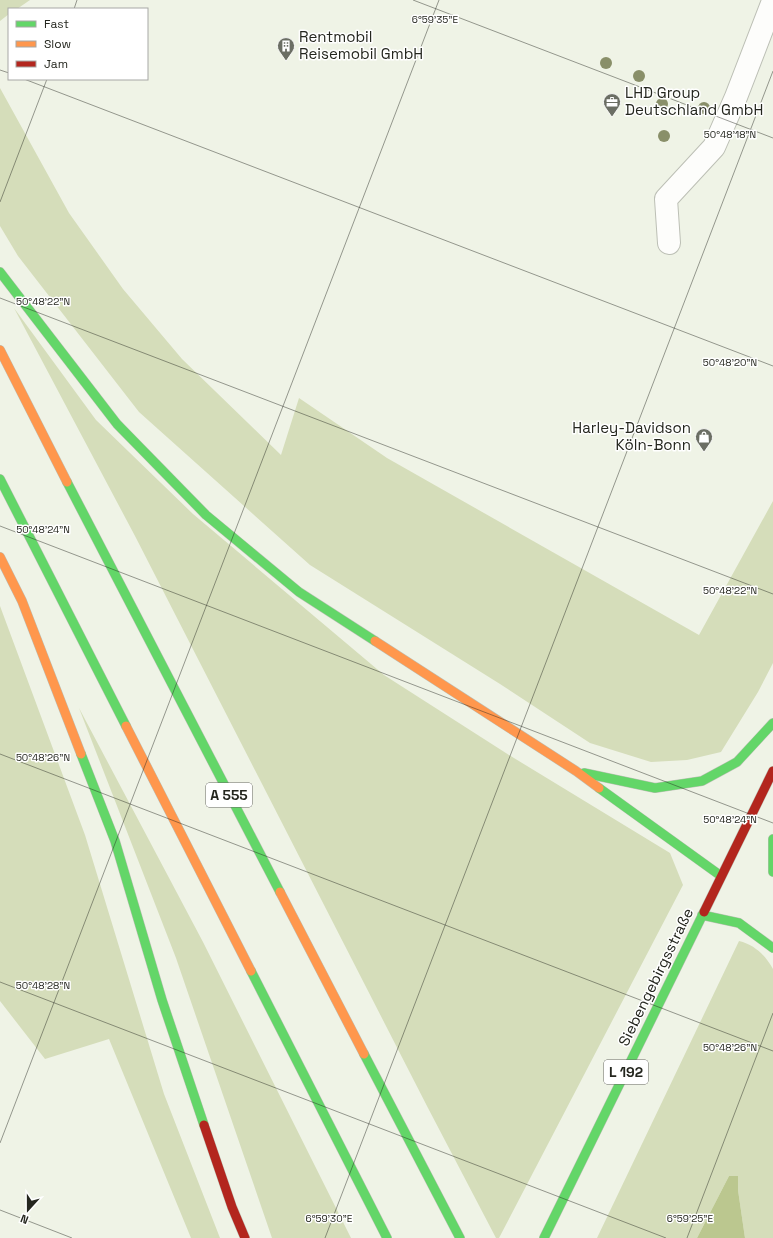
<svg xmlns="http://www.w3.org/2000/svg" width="773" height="1238" viewBox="0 0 773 1238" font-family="'Space Grotesk',sans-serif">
<rect width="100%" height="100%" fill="#eff3e6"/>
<!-- green -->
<path fill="#d5ddba" d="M0,0h30l-13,9h-8v5l-9,7z
M0,88l69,125 54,76 59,70 99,96 18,-57 88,60 312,177 74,-134v162l-15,29 -37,60 -34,8 -36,2 -61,-19 -90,-59 -190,-119 -171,-153 -121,-156 -18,-30z
M14,308l82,112 97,94 191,161 125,80 161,98 13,32 -184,353h-3l-68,-130 -293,-572z
M0,606l85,229 79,259 56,144h-29l-82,-199 -64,20 -45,-58z
M79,708l124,234 148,296h-79l-96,-280z
M739,941c16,4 26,14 34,28v269h-28l-7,-48v-14h-9l-32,62h-100z"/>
<!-- water -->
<path fill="#bbc78f" d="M729,1176h9v14l7,48h-48z"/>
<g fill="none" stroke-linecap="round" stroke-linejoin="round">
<!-- street casing -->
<g stroke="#bcbfb5" stroke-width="24">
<path id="street" d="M669,243l-3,-44 48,-52 22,-50 37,-96"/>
</g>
<!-- fast casing -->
<g stroke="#bcbfb5" stroke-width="10">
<path id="fast" d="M0,272l117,152 89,91 93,77 76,49
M0,479l126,247
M67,482l213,410
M81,754l34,87 47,159 42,125
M584,773l71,15 47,-7 35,-19 36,-39
M599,788l122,88
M773,839v33
M702,915l37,8 34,25
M251,971l136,267
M364,1054l96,184
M544,1238l160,-326"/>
</g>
<!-- slow casing -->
<g stroke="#bcbfb5" stroke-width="10">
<path id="slow" d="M0,350l67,132
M0,557l22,44 59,153
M375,641l201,130 23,17
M126,726l125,245
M280,892l84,162"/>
</g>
<!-- jam casing -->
<g stroke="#bcbfb5" stroke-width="10">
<path id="jam" d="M704,912l69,-141
M204,1125l28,82 13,31"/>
</g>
<!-- street -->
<use href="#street" stroke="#fdfdfb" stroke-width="22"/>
<!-- fast -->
<use href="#fast" stroke="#63d668" stroke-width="9"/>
<!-- slow -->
<use href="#slow" stroke="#ff974d" stroke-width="9"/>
<!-- jam -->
<use href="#jam" stroke="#b3261e" stroke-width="9"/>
</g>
<!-- trees -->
<g fill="#898f69">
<circle cx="606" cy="63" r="6"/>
<circle cx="639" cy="76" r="6"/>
<circle cx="662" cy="104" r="6"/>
<circle cx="704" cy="108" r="6"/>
<circle cx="664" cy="136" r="6"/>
</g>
<!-- ticks -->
<path fill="none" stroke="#24261e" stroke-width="1" stroke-opacity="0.45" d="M413,0l360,138M74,9l3,-9M0,70l9,3M24,79l749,287M0,202l47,-123M0,298l773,296M0,526l773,297M0,754l773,297M0,982l666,256M0,1143l439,-1143M0,1210l72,28M325,1238l448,-1167M687,1238l86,-225"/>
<!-- icons -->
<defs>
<g id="building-pin" transform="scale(0.9)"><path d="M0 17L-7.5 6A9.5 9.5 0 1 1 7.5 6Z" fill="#6b6e64" stroke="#fff"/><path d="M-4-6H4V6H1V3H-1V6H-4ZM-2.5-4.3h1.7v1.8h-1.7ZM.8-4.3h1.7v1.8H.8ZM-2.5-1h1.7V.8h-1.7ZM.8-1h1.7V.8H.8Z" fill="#fff"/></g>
<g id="office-pin" transform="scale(0.9)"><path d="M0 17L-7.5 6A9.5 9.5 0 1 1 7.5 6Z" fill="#6b6e64" stroke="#fff"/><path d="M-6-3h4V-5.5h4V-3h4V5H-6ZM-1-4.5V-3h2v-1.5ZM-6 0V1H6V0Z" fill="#fff"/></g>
<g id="shop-pin" transform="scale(0.9)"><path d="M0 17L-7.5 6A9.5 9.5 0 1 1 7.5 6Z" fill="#6b6e64" stroke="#fff"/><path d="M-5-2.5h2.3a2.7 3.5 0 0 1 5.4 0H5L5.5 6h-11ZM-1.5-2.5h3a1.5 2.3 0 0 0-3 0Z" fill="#fff"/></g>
</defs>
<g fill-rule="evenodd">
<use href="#building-pin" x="286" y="46"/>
<use href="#office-pin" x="612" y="102"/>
<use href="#shop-pin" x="704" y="437"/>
</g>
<g text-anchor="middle" stroke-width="3" stroke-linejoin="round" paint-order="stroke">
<!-- shield labels -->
<g fill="#fff" stroke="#666762" stroke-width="1">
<rect x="206" y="783" width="46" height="24" rx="3"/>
<rect x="604" y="1060" width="44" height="24" rx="3"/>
</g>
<g font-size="14" font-weight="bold" fill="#24261e">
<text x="229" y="800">A 555</text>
<text x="626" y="1077">L 192</text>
</g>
<!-- poi labels -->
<g font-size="15" fill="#24261e" stroke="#fff" text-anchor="start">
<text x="299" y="42">Rentmobil<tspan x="299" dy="17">Reisemobil GmbH</tspan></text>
<text x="625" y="98">LHD Group<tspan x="625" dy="17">Deutschland GmbH</tspan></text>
<text x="691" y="433" text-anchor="end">Harley-Davidson<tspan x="691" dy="17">Köln-Bonn</tspan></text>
</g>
<!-- street labels -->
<g font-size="15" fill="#24261e" stroke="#fff">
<text transform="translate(656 977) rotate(-64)" y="5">Siebengebirgsstraße</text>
</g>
</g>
<g font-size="10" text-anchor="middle" fill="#24261e" stroke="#fff" stroke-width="3" stroke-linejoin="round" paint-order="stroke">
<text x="435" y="23">6°59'35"E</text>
<text x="730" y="138">50°48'18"N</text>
<text x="43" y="305">50°48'22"N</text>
<text x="730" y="366">50°48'20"N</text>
<text x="43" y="533">50°48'24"N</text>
<text x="730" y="594">50°48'22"N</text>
<text x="43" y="761">50°48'26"N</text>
<text x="730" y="823">50°48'24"N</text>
<text x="43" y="989">50°48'28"N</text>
<text x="730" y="1051">50°48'26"N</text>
<text x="329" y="1222">6°59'30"E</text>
<text x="690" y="1222">6°59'25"E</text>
</g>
<!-- legend -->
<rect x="8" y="8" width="140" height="72" fill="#ffffff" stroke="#a7a8a5"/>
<rect x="16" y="21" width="20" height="6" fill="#63d668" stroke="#a7a8a5"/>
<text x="44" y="28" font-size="12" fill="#24261e">Fast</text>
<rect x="16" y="41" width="20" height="6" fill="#ff974d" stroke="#a7a8a5"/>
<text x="44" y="48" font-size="12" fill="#24261e">Slow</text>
<rect x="16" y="61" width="20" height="6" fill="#b3261e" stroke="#a7a8a5"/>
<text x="44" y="68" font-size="12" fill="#24261e">Jam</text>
<!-- north arrow -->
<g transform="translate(28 1210) rotate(201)" stroke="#ffffff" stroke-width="3" paint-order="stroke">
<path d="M0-3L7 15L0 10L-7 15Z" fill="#24261e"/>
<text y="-6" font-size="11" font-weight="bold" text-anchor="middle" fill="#24261e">N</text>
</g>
</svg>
